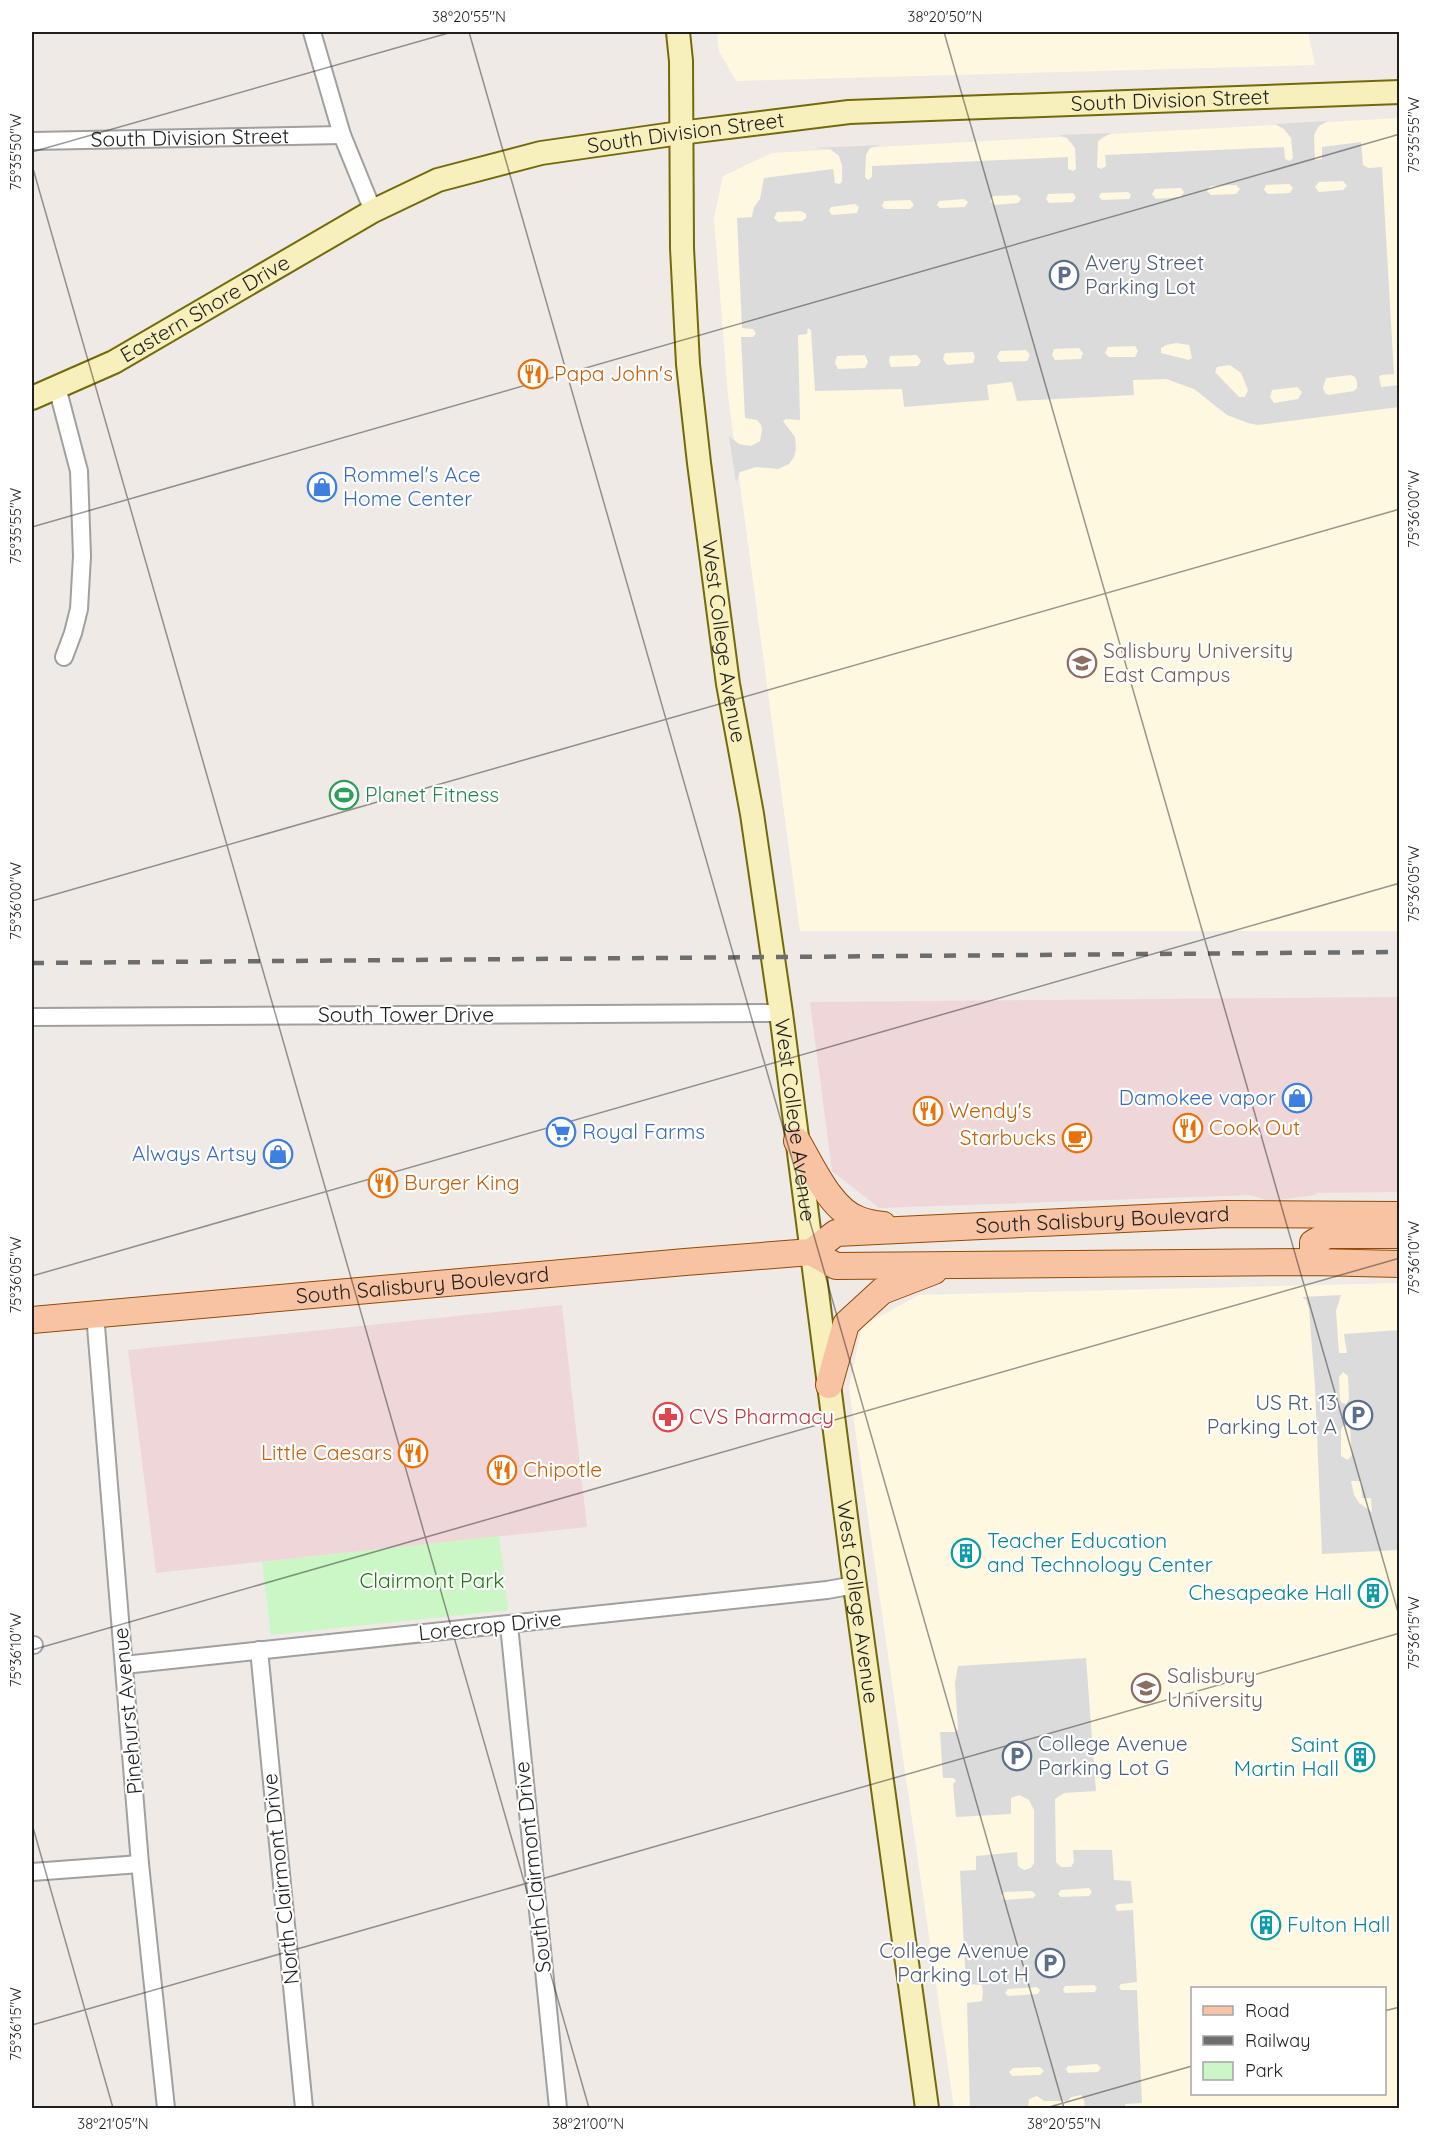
<svg xmlns="http://www.w3.org/2000/svg" width="1431" height="2140" viewBox="0 0 1431 2140" font-family="Quicksand,sans-serif">
<rect width="100%" height="100%" fill="#efeae6"/>
<!-- commercial -->
<path fill="#efd6d9" d="M1399,997v195l-83,1v2l-46,6 -20,-6 -371,13 -47,-37 -22,-169z
M562,1305l25,222 -431,46 -28,-223z"/>
<!-- education -->
<path fill="#fef8e0" fill-rule="evenodd" d="M717,32h591l7,33 -579,16 -17,-30z
M1399,118v813h-599l-72,-536 -14,-177 9,-42 49,-23z
M1399,1283v825h-445l-105,-721 13,-61 57,-31zM1192,1988h192v106h-192z"/>
<!-- park -->
<path fill="#caf7c5" d="M499,1536l9,74 -237,25 -9,-73z"/>
<!-- parking -->
<path fill="#dbdbdb" fill-rule="evenodd" d="M1328,121l-9,5 -3,5 -2,5 1,24 7,-1v-12l39,-5 2,23 6,3 13,-1 12,207 -13,1 -2,2 2,10 18,-2v22l-141,18 -10,-2 -21,-8 -33,-26 -28,-10 -33,1 1,15 -117,6 -5,-19 -25,3 2,15 -85,7 -2,-18 -87,2 -4,-61 -3,-2 -1,6 -9,1 2,85 -14,-1 -3,2 12,16 1,12 -2,8 -5,7 -11,5 -22,-2 -16,5 -4,11 -7,-47 10,8 12,2 9,-5 2,-11 -1,-5 -4,-5 -12,-2 -4,-81h12l3,-4 -3,-4 -11,-1 -5,-110 15,-1 2,-10 6,-8 4,-21 69,-9 2,14 5,1 2,-3v-15l-3,-10 -9,-7 -15,-1 65,-3 -10,3 -4,7 -1,22 3,3 4,-3v-11l196,-9v12l5,2 3,-2 -1,-21 -8,-10 -9,-3 54,-2 -10,5 -4,4 -1,25 4,2 5,-3 -1,-11 179,-8 1,12 5,2 3,-3 -2,-20 -7,-9 -9,-5zM1343,181l4,5 -4,4 -24,2 -4,-5 4,-5zM1289,184l4,4 -3,5 -22,1 -4,-4 2,-5zM1236,185l4,4 -4,5 -25,1 -4,-4 3,-5zM1181,188l3,4 -3,5 -25,2 -4,-5 3,-5zM1128,192l3,3 -2,4 -27,1 -3,-3 2,-4zM1073,193l3,4 -3,5 -24,1 -3,-4 2,-5zM1017,195l4,4 -3,4 -24,2 -4,-4 3,-5zM964,199l4,3 -3,5 -25,1 -3,-3 2,-4zM910,200l4,5 -4,4h-25l-3,-3 2,-5zM855,204l4,3 -2,6 -25,2 -3,-4 2,-4zM801,211l5,3v4l-4,3 -24,1 -4,-4 3,-6zM1176,343l13,2 3,13 -3,2 -28,-7v-5l5,-3zM1135,346l3,5 -3,6h-26l-4,-4 3,-6zM1079,348l4,5 -2,6 -26,1 -3,-5 2,-6zM1026,350l4,5 -3,6 -27,1 -3,-5 3,-6zM973,352l2,5 -2,6 -26,2 -4,-6 2,-6zM865,355l3,7 -3,6 -27,1 -3,-6 2,-7zM917,355l4,6 -3,5 -27,1 -2,-6 1,-5zM1230,365l11,8 7,17 -3,7h-6l-24,-25 2,-5zM1351,375l4,2 2,5v6l-3,3 -26,4 -3,-2 -2,-5 3,-10zM1297,387l5,5 -4,7 -24,4 -4,-6 2,-7z
M1341,1295l-5,16 3,42h8l-3,-19 55,-4v220l-77,4 -7,-167 -6,-78 -3,-9 -4,-3zM1343,1372l5,4 1,23 -3,5 -4,-1 -2,-3 -1,-23zM1347,1425l3,3 2,27 -4,5 -7,-4v-26l2,-4zM1351,1481h10l1,17h9l1,14 -13,-9 -5,-8z
M1086,1658l10,133 -32,2 -9,6 1,63 5,5h10l3,-5 -1,-12h39l2,30 17,1 2,22 -15,1 -3,2 2,5 16,-1 4,72 -16,2 -2,3 2,3h16l5,113 -17,1v4h-40l-1,-8 -3,-5 -10,2 -3,4h-24l-7,-5 -8,3 -1,9h-58l-3,-105 15,-2 1,-8 -1,-8 -16,-1 -6,-113 16,-1v-14l41,-4 1,14 6,4 7,-2 3,-5v-53l-5,-10 -10,-5 -8,3v16l-55,3 -3,-33 3,-3 -3,-3h-10l-3,-46h15l3,-3 -3,-46 3,-17zM1089,1888l3,4 -3,4 -28,1 -3,-3 3,-4zM1032,1891l4,4 -3,3 -29,2 -3,-4 3,-4zM1094,1985l3,3 -2,4 -30,1 -2,-3 2,-4zM1037,1987l3,3 -2,4 -30,2 -3,-3 3,-4zM1097,2064l4,4 -3,4 -30,1 -2,-4 2,-3zM1040,2067l4,4 -4,4 -28,1 -3,-4 4,-4z"/>
<g fill="none" stroke-linecap="round" stroke-linejoin="round">
<!-- street casing -->
<g stroke="#a0a0a0" stroke-width="20">
<g id="street">
<path d="M312,32l30,103 31,76"/>
<path id="s1" d="M32,141l310,-6"/>
<path d="M57,387l22,84 3,85 -3,53 -6,24 -9,24"/>
<path d="M32,1017l749,-4"/>
<path d="M95,1314l45,550 26,244"/>
<path d="M509,1625l49,483"/>
<path d="M32,1645h2"/>
<path d="M259,1650l45,458"/>
<path d="M124,1665l703,-75 28,-5"/>
<path d="M32,1872l108,-8"/>
</g>
</g>
<!-- secondary casing -->
<g stroke="#736a09" stroke-width="26">
<g id="secondary">
<path id="s2" d="M678,32l3,29 1,187 6,116 11,99 29,221 24,130 29,199 72,558 74,537"/>
<path id="s3" d="M32,398l82,-36 259,-151 65,-31 103,-27 139,-20 169,-21 551,-20"/>
</g>
</g>
<!-- primary casing -->
<g stroke="#944a06" stroke-width="28">
<g id="primary">
<path d="M797,1141c15,25 34,70 63,79 7,3 15,4 23,5"/>
<path d="M811,1252l25,14 477,-4 87,2"/>
<path d="M1313,1262v-19l14,-8h73"/>
<path id="s4" d="M32,1320l653,-58 126,-10 25,-19 391,-19 173,1"/>
<path d="M829,1385l17,-61 36,-33 52,-20"/>
</g>
</g>
<!-- street -->
<use href="#street" stroke="#fff" stroke-width="16"/>
<!-- secondary -->
<use href="#secondary" stroke="#f7efbc" stroke-width="22"/>
<!-- primary -->
<use href="#primary" stroke="#f8c3a2" stroke-width="26"/>
<!-- rail -->
<path stroke="#6d6d6d" stroke-width="4.5" stroke-dasharray="12 12" stroke-linecap="butt" d="M32,963l1368,-11"/>
</g>
<!-- ticks -->
<path fill="none" stroke="#1f1f1f" stroke-width="1.5" stroke-opacity="0.45" d="M469,32l595,2076M944,32l456,1587M32,152l420,-120M32,165l557,1943M32,527l1368,-393M32,901l1368,-392M32,1276l1368,-393M32,1650l1368,-392M32,1824l81,284M1384,2011l16,-4M32,2025l1368,-392M1046,2108l146,-42"/>
<!-- icons -->
<defs>
<g id="parking-ring" transform="scale(1.5)"><circle r="9.5" fill="#fff" stroke="#5c6f8a" stroke-width="1.5"/><path d="M-3.5-5.5H1a3.5 3.5 0 0 1 0 7H-1V5.5H-3.5ZM-1-3.4V-.6H.8a1.4 1.4 0 0 0 0-2.8Z" fill="#5c6f8a"/></g>
<g id="restaurant-ring" transform="scale(1.5)"><circle r="9.5" fill="#fff" stroke="#e8710a" stroke-width="1.5"/><path d="M-5-6h1v4h1v-4h1v4h1v-4h1v5L-1.5 .5V6h-2V.5L-5-1ZM5-6V6H3V1.5H1.5Q1.5-4 5-6Z" fill="#e8710a"/></g>
<g id="shop-ring" transform="scale(1.5)"><circle r="9.5" fill="#fff" stroke="#3f7fe0" stroke-width="1.5"/><path d="M-5-2.5h2.3a2.7 3.5 0 0 1 5.4 0H5L5.5 6h-11ZM-1.5-2.5h3a1.5 2.3 0 0 0-3 0Z" fill="#3f7fe0"/></g>
<g id="university-ring" transform="scale(1.5)"><circle r="9.5" fill="#fff" stroke="#8d6e63" stroke-width="1.5"/><path d="M0-5L7-2L0 1L-7-2ZM-4 1L0 2.5L4 1V4Q0 6-4 4Z" fill="#8d6e63"/></g>
<g id="stadium-ring" transform="scale(1.5)"><circle r="9.5" fill="#fff" stroke="#2e9e5b" stroke-width="1.5"/><path d="M0-5a6.5 5 0 1 0 0 10a6.5 5 0 1 0 0-10ZM-3.5-1.8h7v3.6h-7Z" fill="#2e9e5b"/></g>
<g id="supermarket-ring" transform="scale(1.5)"><circle r="9.5" fill="#fff" stroke="#3f7fe0" stroke-width="1.5"/><path d="M-6-5.5h2.5l.6 2H6L4.5 2H-2.5L-4.4-4H-6ZM-1.5 3.2a1.3 1.3 0 1 0 .1 0ZM3 3.2a1.3 1.3 0 1 0 .1 0Z" fill="#3f7fe0"/></g>
<g id="cafe-ring" transform="scale(1.5)"><circle r="9.5" fill="#fff" stroke="#e8710a" stroke-width="1.5"/><path d="M-5.5-4.5H6V0H3Q3 3.5 0 3.5H-2.5Q-5.5 3.5-5.5 0ZM3-3.2v2h1.7v-2ZM-6 4.5H4V6H-6Z" fill="#e8710a"/></g>
<g id="pharmacy-ring" transform="scale(1.5)"><circle r="9.5" fill="#fff" stroke="#e0444e" stroke-width="1.5"/><path d="M-2-6h4v4h4v4h-4v4h-4v-4h-4v-4h4Z" fill="#e0444e"/></g>
<g id="building-ring" transform="scale(1.5)"><circle r="9.5" fill="#fff" stroke="#0f9aa8" stroke-width="1.5"/><path d="M-4-6H4V6H1V3H-1V6H-4ZM-2.5-4.3h1.7v1.8h-1.7ZM.8-4.3h1.7v1.8H.8ZM-2.5-1h1.7V.8h-1.7ZM.8-1h1.7V.8H.8Z" fill="#0f9aa8"/></g>
</defs>
<g fill-rule="evenodd">
<use href="#parking-ring" x="1064" y="275"/>
<use href="#restaurant-ring" x="533" y="374"/>
<use href="#shop-ring" x="322" y="487"/>
<use href="#university-ring" x="1082" y="663"/>
<use href="#stadium-ring" x="344" y="795"/>
<use href="#shop-ring" x="1297" y="1098"/>
<use href="#restaurant-ring" x="928" y="1111"/>
<use href="#restaurant-ring" x="1188" y="1128"/>
<use href="#supermarket-ring" x="561" y="1132"/>
<use href="#cafe-ring" x="1077" y="1138"/>
<use href="#shop-ring" x="278" y="1154"/>
<use href="#restaurant-ring" x="383" y="1183"/>
<use href="#parking-ring" x="1358" y="1415"/>
<use href="#pharmacy-ring" x="668" y="1417"/>
<use href="#restaurant-ring" x="413" y="1453"/>
<use href="#restaurant-ring" x="502" y="1470"/>
<use href="#building-ring" x="966" y="1553"/>
<use href="#building-ring" x="1373" y="1593"/>
<use href="#university-ring" x="1146" y="1688"/>
<use href="#parking-ring" x="1017" y="1756"/>
<use href="#building-ring" x="1360" y="1757"/>
<use href="#building-ring" x="1266" y="1925"/>
<use href="#parking-ring" x="1050" y="1963"/>
</g>
<g text-anchor="middle" stroke-width="4.5" stroke-linejoin="round" paint-order="stroke">
<!-- street labels -->
<g font-size="21" fill="#1f1f1f" stroke="#fff">
<text dy="7" stroke="none"><textPath href="#s3" startOffset="1200">South Division Street</textPath></text>
<text dy="7" stroke="none"><textPath href="#s3" startOffset="714">South Division Street</textPath></text>
<text dy="7" stroke="none"><textPath href="#s1" startOffset="158">South Division Street</textPath></text>
<text dy="7" stroke="none"><textPath href="#s3" startOffset="195">Eastern Shore Drive</textPath></text>
<text dy="7" stroke="none"><textPath href="#s2" startOffset="612">West College Avenue</textPath></text>
<text x="406" y="1022">South Tower Drive</text>
<text dy="7" stroke="none"><textPath href="#s2" startOffset="1096">West College Avenue</textPath></text>
<text dy="7" stroke="none"><textPath href="#s4" startOffset="1080">South Salisbury Boulevard</textPath></text>
<text dy="7" stroke="none"><textPath href="#s4" startOffset="392">South Salisbury Boulevard</textPath></text>
<text dy="7" stroke="none"><textPath href="#s2" startOffset="1582">West College Avenue</textPath></text>
<text transform="translate(490 1626) rotate(-6)" y="7">Lorecrop Drive</text>
<text transform="translate(128 1711) rotate(-95)" y="7">Pinehurst Avenue</text>
<text transform="translate(533 1867) rotate(-96)" y="7">South Clairmont Drive</text>
<text transform="translate(281 1879) rotate(-96)" y="7">North Clairmont Drive</text>
</g>
<!-- service labels -->
<g font-size="21" fill="#4e5e75" stroke="#fff" text-anchor="start">
<text x="1085" y="270">Avery Street<tspan x="1085" dy="24">Parking Lot</tspan></text>
<text x="1337" y="1410" text-anchor="end">US Rt. 13<tspan x="1337" dy="24">Parking Lot A</tspan></text>
<text x="1038" y="1751">College Avenue<tspan x="1038" dy="24">Parking Lot G</tspan></text>
<text x="1029" y="1958" text-anchor="end">College Avenue<tspan x="1029" dy="24">Parking Lot H</tspan></text>
</g>
<!-- food labels -->
<g font-size="21" fill="#c56008" stroke="#fff" text-anchor="start">
<text x="554" y="381">Papa John's</text>
<text x="949" y="1118">Wendy's</text>
<text x="1209" y="1135">Cook Out</text>
<text x="1056" y="1145" text-anchor="end">Starbucks</text>
<text x="404" y="1190">Burger King</text>
<text x="392" y="1460" text-anchor="end">Little Caesars</text>
<text x="523" y="1477">Chipotle</text>
</g>
<!-- shop labels -->
<g font-size="21" fill="#366cbe" stroke="#fff" text-anchor="start">
<text x="343" y="482">Rommel's Ace<tspan x="343" dy="24">Home Center</tspan></text>
<text x="1276" y="1105" text-anchor="end">Damokee vapor</text>
<text x="582" y="1139">Royal Farms</text>
<text x="257" y="1161" text-anchor="end">Always Artsy</text>
</g>
<!-- education labels -->
<g font-size="21" fill="#785e54" stroke="#fff" text-anchor="start">
<text x="1103" y="658">Salisbury University<tspan x="1103" dy="24">East Campus</tspan></text>
<text x="1167" y="1683">Salisbury<tspan x="1167" dy="24">University</tspan></text>
</g>
<!-- leisure labels -->
<g font-size="21" fill="#27864d" stroke="#fff" text-anchor="start">
<text x="365" y="802">Planet Fitness</text>
</g>
<!-- health labels -->
<g font-size="21" fill="#be3a42" stroke="#fff" text-anchor="start">
<text x="689" y="1424">CVS Pharmacy</text>
</g>
<!-- culture labels -->
<g font-size="21" fill="#0d838f" stroke="#fff" text-anchor="start">
<text x="987" y="1548">Teacher Education<tspan x="987" dy="24">and Technology Center</tspan></text>
<text x="1352" y="1600" text-anchor="end">Chesapeake Hall</text>
<text x="1339" y="1752" text-anchor="end">Saint<tspan x="1339" dy="24">Martin Hall</tspan></text>
<text x="1287" y="1932">Fulton Hall</text>
</g>
<!-- park labels -->
<g font-size="21" fill="#1b7a10" stroke="#fff">
<text x="432" y="1588">Clairmont Park</text>
</g>
</g>
<!-- border -->
<rect width="1431" height="2140" fill="none" stroke="#ffffff" stroke-width="66"/>
<!-- legend -->
<rect x="1191" y="1987" width="195" height="108" fill="#ffffff" stroke="#a5a5a5" stroke-width="1.5"/>
<rect x="1203" y="2006" width="30" height="9" fill="#f8c3a2" stroke="#a5a5a5" stroke-width="1.5"/>
<text x="1245" y="2017" font-size="18" fill="#1f1f1f">Road</text>
<rect x="1203" y="2036" width="30" height="9" fill="#6d6d6d" stroke="#a5a5a5" stroke-width="1.5"/>
<text x="1245" y="2047" font-size="18" fill="#1f1f1f">Railway</text>
<rect x="1203" y="2062" width="30" height="18" fill="#caf7c5" stroke="#a5a5a5" stroke-width="1.5"/>
<text x="1245" y="2077" font-size="18" fill="#1f1f1f">Park</text>
<rect x="33" y="33" width="1365" height="2074" fill="none" stroke="#1f1f1f" stroke-width="2"/>
<g font-size="15" text-anchor="middle" fill="#1f1f1f">
<text x="469" y="22">38°20'55"N</text>
<text x="945" y="22">38°20'50"N</text>
<text transform="translate(1414 135) rotate(-90)" y="5">75°35'55"W</text>
<text transform="translate(16 152) rotate(-90)" y="5">75°35'50"W</text>
<text transform="translate(1414 509) rotate(-90)" y="5">75°36'00"W</text>
<text transform="translate(16 526) rotate(-90)" y="5">75°35'55"W</text>
<text transform="translate(1414 884) rotate(-90)" y="5">75°36'05"W</text>
<text transform="translate(16 901) rotate(-90)" y="5">75°36'00"W</text>
<text transform="translate(1414 1258) rotate(-90)" y="5">75°36'10"W</text>
<text transform="translate(16 1275) rotate(-90)" y="5">75°36'05"W</text>
<text transform="translate(1414 1633) rotate(-90)" y="5">75°36'15"W</text>
<text transform="translate(16 1650) rotate(-90)" y="5">75°36'10"W</text>
<text transform="translate(16 2024) rotate(-90)" y="5">75°36'15"W</text>
<text x="113" y="2129">38°21'05"N</text>
<text x="588" y="2129">38°21'00"N</text>
<text x="1064" y="2129">38°20'55"N</text>
</g>
</svg>
